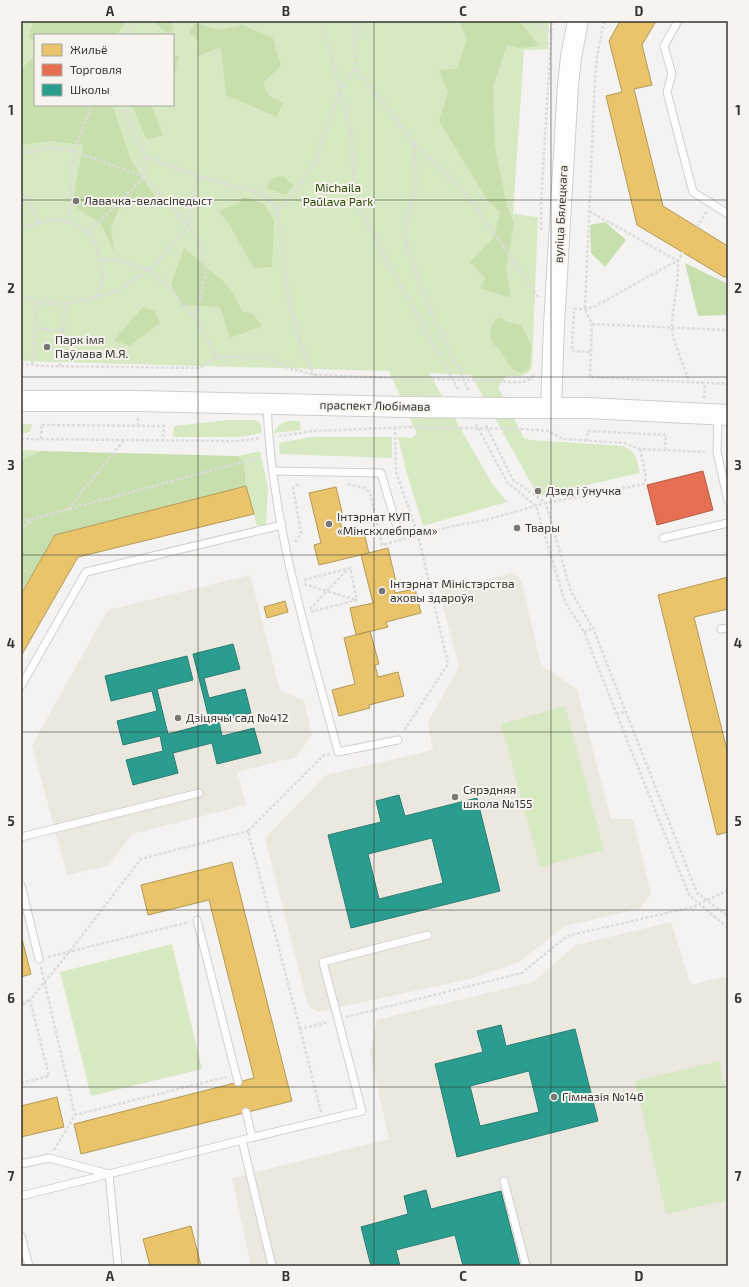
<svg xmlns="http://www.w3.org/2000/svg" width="749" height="1287" viewBox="0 0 749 1287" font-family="'Exo 2',sans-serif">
<rect width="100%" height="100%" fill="#f5f3f1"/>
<!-- built -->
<path fill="#ebe8e0" d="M511,573l10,6 20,86 36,24 34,130h22l18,75 -12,15 -74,17 -46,36 -49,17 -153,33 -9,-6 -43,-168 61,-63 107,-25 -5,-28 31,-55 -20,-76z
M250,575l30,115 24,11 8,34 -16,22 -59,15 9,33 -114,29 -24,32 -41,9 -35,-130 76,-135z
M671,922l20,63 30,-8 7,1v288h-477l-19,-88 157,-39 -19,-85 7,-34 156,-38 43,-37z"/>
<!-- green -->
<path fill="#d7e9c2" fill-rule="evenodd" d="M21,21h528l-1,28 -24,1 -11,164 25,3 -6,151c-7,10 -15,8 -26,8l-8,11 26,51 6,2 93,6c15,8 13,11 17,27l-102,23 -67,-121 -42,-2 62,109 16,20 -84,24 -18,-59 -7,-30 13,1 6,-4 -28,-63 -368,-10zM35,35h138v70h-138z
M228,420h26l3,1 4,4 1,8 -21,4h-68l1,-11z
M287,421h13l1,9 -28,3 6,-8z
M21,424h11l-2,8 -9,2z
M312,437h80v21l-112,-4 -1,-11z
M21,450l20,1 -16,7 -4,6z
M260,451l8,37 -2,36 -9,2 -11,-40 -2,-25 -6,-5z
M565,706l39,144 -64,17 -39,-143z
M172,944l30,125 -111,27 -31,-124z
M719,1061l9,41v98l-62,14 -31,-133z"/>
<!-- forest -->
<path fill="#c7dfac" d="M33,21h94l-11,14h-81v5l-6,-2z
M152,21h20l1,9 -6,3z
M459,21h64l-2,2 18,23 -19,2 -13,-3 -14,41 2,61 12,59 7,17 -8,46 5,29 -31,-10 5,-10 -15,-16 24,-25 6,-25 -12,-11 -49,-80 9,-29 -9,-22 18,-1 10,-30z
M195,23l25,7 23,-5 30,13 8,28 -18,17 5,12 15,8 -6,14 -51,-22 -5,-48 -23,9 1,-14 -10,-10z
M35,56v49h77l19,55 31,47 -27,-10 -16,12 -8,19 3,24 -13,-28 -29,-19 11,-60 -33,-4 -29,4v-76z
M173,56h6l-4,18h-2z
M132,105h19l12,30 -16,5z
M283,176l11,9 -8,10 -20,-7 6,-10z
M243,197l21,7 10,16 -2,47 -18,1 -25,-44 -10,-13 20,-8z
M605,222l21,18 -21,27 -14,-14 -1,-28z
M184,248l40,34 12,16 6,14 10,1 10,13 -32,12 -10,-31 -39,-2 -10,-21z
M685,263l41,20h2v32l-30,1z
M143,307l12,4 5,12 -31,23 -15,-6z
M502,318l2,3 18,4 10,23 -3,21 -9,4 -8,-4 -14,-21 -7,-6 -1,-12 6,-11z
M41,451l197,5 6,5 2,25 -191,49 -34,57v-128l4,-6z"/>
<!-- homes -->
<path fill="#e9c46a" stroke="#b39959" d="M620,21h36l-14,24 10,40 -18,4 29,117 63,39 2,-1v33h-4l-87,-52 -31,-129 16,-4 -13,-51z
M246,486l8,28 -176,43 -57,99v-62l34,-59z
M336,487l8,33 -4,1 3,12 20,-5 6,25 -50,12 -5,-20 7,-2 -12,-50z
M388,548l8,34 -3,1 2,10 20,-4 6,24 -35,9 2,5 -32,8 -6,-27 23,-5 -12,-48z
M728,577v32l-34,8 34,137v78l-11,3 -59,-240z
M285,601l3,11 -21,6 -3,-11z
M370,631l9,33 -4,1 3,12 20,-5 6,24 -35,9 1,3 -31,8 -7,-26 23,-6 -11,-46z
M232,862l60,239 -211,53 -7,-30 180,-46 -45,-178 -61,15 -7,-30z
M21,935l10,39 -10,3z
M57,1097l7,30 -43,10v-31z
M191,1226l10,40h-51l-7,-27z"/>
<!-- shops -->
<path fill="#e76f51" stroke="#b25e48" d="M703,471l10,39 -56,15 -10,-40z"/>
<!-- schools -->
<path fill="#2a9d8f" stroke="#2d7e73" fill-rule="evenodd" d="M233,644l7,25 -36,9 5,20 36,-9 6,24 -32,8 3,15 32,-8 7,25 -44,11 -5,-21 -39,10 5,20 -45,12 -7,-25 37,-9 -3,-15 -37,9 -6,-24 40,-10 -5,-20 -41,10 -6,-25 82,-20 6,24 -36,9 11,45 42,-11 -17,-69z
M399,795l6,21 72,-18 23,93 -149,37 -23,-93 53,-13 -5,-21zM432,838l11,45 -64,16 -11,-45z
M501,1025l5,21 69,-17 23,92 -141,36 -22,-93 48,-12 -6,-21zM529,1071l10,41 -59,14 -10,-40z
M426,1190l5,19 70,-18 19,75h-57l-8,-31 -59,15 4,16h-29l-10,-39 47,-13 -4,-18z"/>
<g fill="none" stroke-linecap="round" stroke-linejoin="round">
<!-- lane casing -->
<g stroke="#d1cfce" stroke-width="9">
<path id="lane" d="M678,21l-14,25 8,28 -5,18 26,100 35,22
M267,404c4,119 41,234 71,348l60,-12
M718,416l-1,36 11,49
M273,471l108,2 16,54
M663,538l65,-15
M721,629l7,-1
M21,686l65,-114 196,-47
M21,837l178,-44
M21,885l18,74
M197,920l41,162
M246,1112l6,25
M242,1140l30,126
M21,1164l28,-6 60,16 133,-34 120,-29 -39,-149 105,-27
M504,1181l22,85
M21,1196l88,-22 9,92
M21,1236l8,30"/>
</g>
<!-- secondary casing -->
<g stroke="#d1cfce" stroke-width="22">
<path id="secondary" d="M21,401h117l268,6
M509,408h79l140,7
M551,408l3,-83 14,-240 3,-28 7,-36"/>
</g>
<!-- path -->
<path stroke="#dcdcdc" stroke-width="2.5" stroke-dasharray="3 2" stroke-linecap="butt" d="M322,21l29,112 4,62 11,27 93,169
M354,21l2,47 58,76 2,42 -10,39v18l23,65 40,83
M531,21l20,11
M604,21l-7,36 -2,21 -10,231 7,15 -2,53 138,7
M21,23l2,-2
M127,35l10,-14
M355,41l11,-20
M122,105l23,51 52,20 69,19 11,15 12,92 12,44 13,29
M414,144l44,41 19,24 62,89
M21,154l28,-6 25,3 70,26 45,49 -40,44 -30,20 -36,11 -18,3h-20l-24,-8
M21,189l18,34
M277,210l17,-16 21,-33 25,-71 16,-22
M589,211l89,50c1,23 -6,45 -6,68 1,13 13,39 17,53
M68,222l6,-71 18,-46
M697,227l10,-16
M21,230l4,-3 20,-6 14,-1 12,3 17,10 8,12 5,19 2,15 -7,18
M541,230v-26l11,-183
M88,233l56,-56 1,-21
M100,260l15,-1 34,11 18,15 28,33 22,39
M46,300l11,1
M195,318l11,-45 -7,-30 -10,-17 8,-50
M592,324l136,6
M35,328l28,3
M590,352l-18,-1 2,-42h11l11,-3 73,-41 9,-4 5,-9
M21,364l23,2 156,2 17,-11 52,1 19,10 27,7 77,3
M32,364l5,-63
M60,366l5,-62
M498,381c12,1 31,5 37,-8
M704,398l1,-15
M476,424l31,58 29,24 29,96 19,30 105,263 39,33
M486,425l27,55 33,23 25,89 22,36 104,265 31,23
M138,426v-9
M395,427l1,45 22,63 30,129 -45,68
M521,429l27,2 15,8 61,4 16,6 67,3
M279,436l35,-5 96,-4
M21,439l217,2 23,-3
M41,439v-14l123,1 -1,14
M587,441l1,-10 78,4 -1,15
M348,484l17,4 5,5 12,52 71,-19 33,-6 60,-17 98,-19 2,-7 -6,-28
M68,509l56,-69
M21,522l240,-65
M21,530l13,-11
M295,542l6,-9 -8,-45 6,-5
M304,580l46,-12 7,32 -47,12
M304,584l52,16
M310,609l38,-40
M584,632l9,-4
M616,714l10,-2
M48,957l141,-35
M41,967l34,148
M21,1003l9,-3 -9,6
M346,1017l176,-44 45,-37 126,-29 35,-17
M300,1029l-52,-198 75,-75 7,-2
M21,1083l28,-7 -19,-76 40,-49 71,-92 107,-28
M321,1112l-21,-83 28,-7
M54,1150l21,-35 151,-38"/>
<!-- lane -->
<use href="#lane" stroke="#fefdfd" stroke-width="7"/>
<!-- secondary -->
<use href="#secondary" stroke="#fefdfd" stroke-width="20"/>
<!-- secondary-bridge casing -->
<g stroke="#d1cfce" stroke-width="22" stroke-linecap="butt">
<path id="secondary-bridge" d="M406,407l103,1"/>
</g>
<!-- path-bridge -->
<path stroke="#dcdcdc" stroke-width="2.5" stroke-dasharray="3 2" stroke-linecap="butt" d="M392,378l106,3
M410,427l111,2"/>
<!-- secondary-bridge -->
<use href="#secondary-bridge" stroke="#fefdfd" stroke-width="20"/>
</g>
<!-- grid -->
<path fill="none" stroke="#353532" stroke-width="1" stroke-opacity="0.55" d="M198,21v1245M374,21v1245M551,21v1245M21,200h707M21,377h707M21,555h707M21,732h707M21,910h707M21,1087h707"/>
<!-- markers -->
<g fill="#787875" stroke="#f7f4ef" stroke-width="1.5">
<circle cx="76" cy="201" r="4"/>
<circle cx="47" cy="347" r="4"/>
<circle cx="538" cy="491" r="4"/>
<circle cx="329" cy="524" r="4"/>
<circle cx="517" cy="528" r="4"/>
<circle cx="382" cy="591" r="4"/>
<circle cx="178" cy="718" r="4"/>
<circle cx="455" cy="797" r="4"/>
<circle cx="554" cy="1097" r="4"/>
</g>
<g text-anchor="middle" stroke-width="4" stroke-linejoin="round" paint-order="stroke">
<!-- park labels -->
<g font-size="12" fill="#304b09" stroke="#f7f4ef">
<text x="338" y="192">Michaila<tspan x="338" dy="14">Paŭlava Park</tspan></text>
</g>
<!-- poi labels -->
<g font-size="12" fill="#353532" stroke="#f7f4ef" text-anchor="start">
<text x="84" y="205">Лавачка-веласіпедыст</text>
<text x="55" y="344">Парк імя<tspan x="55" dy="14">Паўлава М.Я.</tspan></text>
<text x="546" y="495">Дзед і ўнучка</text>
<text x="337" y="521">Інтэрнат КУП<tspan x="337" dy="14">«Мінскхлебпрам»</tspan></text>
<text x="525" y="532">Твары</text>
<text x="390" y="588">Інтэрнат Міністэрства<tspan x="390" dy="14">аховы здароўя</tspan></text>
<text x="186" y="722">Дзіцячы сад №412</text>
<text x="463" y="794">Сярэдняя<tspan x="463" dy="14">школа №155</tspan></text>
<text x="562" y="1101">Гімназія №146</text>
</g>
<!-- street labels -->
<g font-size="12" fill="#353532" stroke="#f7f4ef">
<text transform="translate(561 214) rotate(-87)" y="4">вуліца Бялецкага</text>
<text transform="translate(375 406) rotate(1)" y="4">праспект Любімава</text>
</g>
</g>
<!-- border -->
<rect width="749" height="1287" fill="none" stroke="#f7f4ef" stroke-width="44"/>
<!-- legend -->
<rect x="34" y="34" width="140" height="72" fill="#f7f4ef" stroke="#a9a8a3"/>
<rect x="42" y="44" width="20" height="12" fill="#e9c46a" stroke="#a9a8a3"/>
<text x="70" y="54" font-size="12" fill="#353532">Жильё</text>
<rect x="42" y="64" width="20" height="12" fill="#e76f51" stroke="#a9a8a3"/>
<text x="70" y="74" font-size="12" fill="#353532">Торговля</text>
<rect x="42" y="84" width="20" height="12" fill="#2a9d8f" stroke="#a9a8a3"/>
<text x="70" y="94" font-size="12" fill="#353532">Школы</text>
<rect x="22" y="22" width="705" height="1243" fill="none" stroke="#353532" stroke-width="1.5"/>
<g font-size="13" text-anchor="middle" font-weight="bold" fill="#353532">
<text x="110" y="16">A</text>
<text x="286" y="16">B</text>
<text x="463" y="16">C</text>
<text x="639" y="16">D</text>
<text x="11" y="115">1</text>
<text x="738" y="115">1</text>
<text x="11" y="293">2</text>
<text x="738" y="293">2</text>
<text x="11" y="470">3</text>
<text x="738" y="470">3</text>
<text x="11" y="648">4</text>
<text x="738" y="648">4</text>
<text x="11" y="826">5</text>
<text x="738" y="826">5</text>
<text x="11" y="1003">6</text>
<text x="738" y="1003">6</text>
<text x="11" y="1181">7</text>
<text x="738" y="1181">7</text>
<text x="110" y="1281">A</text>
<text x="286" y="1281">B</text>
<text x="463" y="1281">C</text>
<text x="639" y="1281">D</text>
</g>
</svg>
